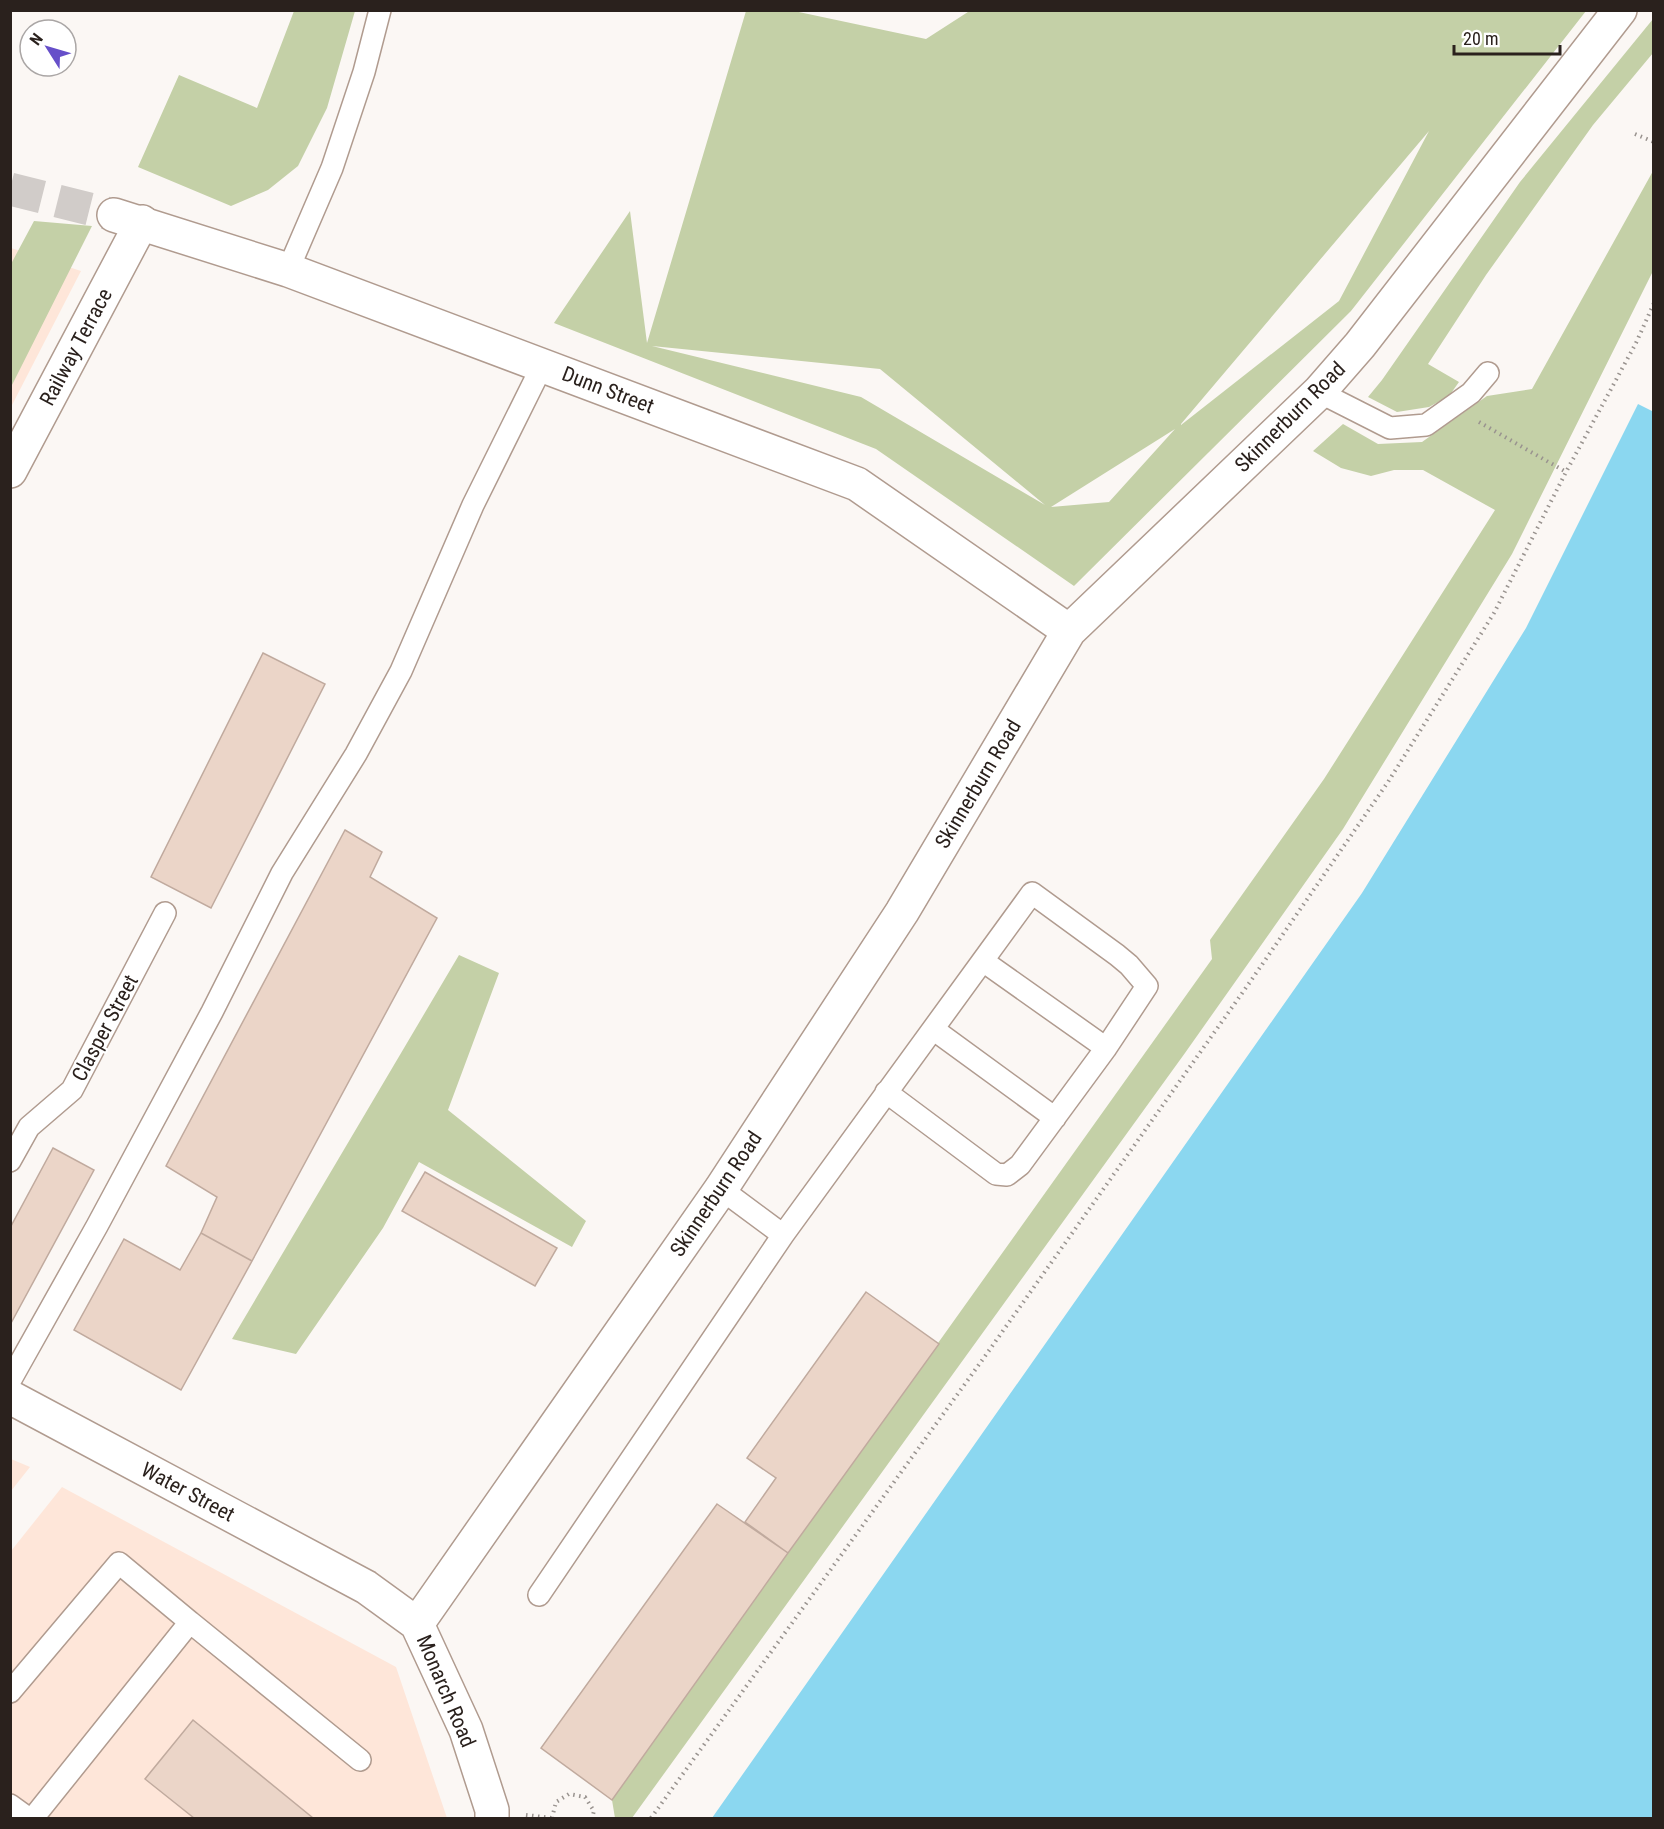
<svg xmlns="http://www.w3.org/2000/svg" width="1664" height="1829" viewBox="0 0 1664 1829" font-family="'Roboto Condensed',sans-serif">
<rect width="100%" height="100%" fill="#fbf7f4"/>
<!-- built -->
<path fill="#fee6d9" d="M11,248l70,23 -70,136z
M11,1459l19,8 -19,24z
M62,1487l334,180 51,151h-436v-267z"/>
<!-- green -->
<path fill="#c4d0a7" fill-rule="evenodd" d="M971,10h615v1l-235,300 -277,275 -198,-137 -322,-126 76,-112 17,132 99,-332h48l132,28zM1429,131l-90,170 -158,124v-1zM652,346l228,23 165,136 -184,-108zM1175,429l-66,73 -58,5z
M294,11h61l-28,97 -29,58 -30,24 -37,16 -93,-39 41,-92 78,33z
M1653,19v34l-60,72 -107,150 -58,89 31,18 -10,14 -20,11 -32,5 -29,-15 14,-17 138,-198z
M1653,171v100l-141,283 -169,275 -158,224 -553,765h-17l-3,-18 600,-841 -2,-19 114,-161 171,-269 -72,-40h-29l-23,6 -30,-8 -28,-17 30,-27 35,20 44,-2 65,-46 45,-7z
M34,221l58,5 -81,161v-123z
M459,955l40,18 -51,137 138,111 -14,26 -153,-85 -36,66 -87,126 -64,-15z"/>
<!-- water -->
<path fill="#8bd7f0" d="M1638,404l16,8 -1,1406h-941l650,-925 164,-265z"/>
<!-- building -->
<path fill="#ebd5c8" stroke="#c0aa9e" stroke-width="1.5" d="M263,653l62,31 -114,224 -60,-31z
M345,830l37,22 -12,25 67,41 -185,343 -51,-28 16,-36 -51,-31z
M53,1148l41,22 -84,155v-97z
M425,1172l132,76 -22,38 -133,-75z
M201,1233l51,28 -71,129 -107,-60 50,-91 56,31z
M866,1292l73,52 -151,209 -43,-31 31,-44 -29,-20z
M717,1504l71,49 -176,247 -71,-52z
M193,1720l120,98h-119l-49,-39z"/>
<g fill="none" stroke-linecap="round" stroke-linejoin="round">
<!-- tertiary-tunnel -->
<path stroke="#d1ccc9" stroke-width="33" stroke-dasharray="33 16" stroke-linecap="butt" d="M10,189l104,26"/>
<!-- service casing -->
<g stroke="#b09b8f" stroke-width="24">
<path id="service" d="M288,270l44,-102 32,-96 16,-62
M1319,392l71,36 36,-3 45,-32 17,-20
M983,961l123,87
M933,1029l122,89
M10,1161l19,-34 43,-37 93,-177
M783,1235l249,-342 85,62 12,10 18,21 -41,62 -86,117 -13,10 -11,-1 -110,-82
M10,1381l87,-155 115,-214 70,-139 74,-119 45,-83 72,-166 69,-139
M539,1595l244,-360 -62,-46
M10,1692l109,-129 71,59
M10,1805l18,13
M33,1818l157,-196 170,138"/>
</g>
<!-- minor casing -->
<g stroke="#b09b8f" stroke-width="36">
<path id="minor" d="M10,471l132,-249"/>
</g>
<!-- tertiary casing -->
<g stroke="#b09b8f" stroke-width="36">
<path id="tertiary" d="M114,215l174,55 569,214 212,147
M10,1397l356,190 51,37 49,106 26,80v8
M417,1624l304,-435 181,-277 167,-281 250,-239 41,-47 260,-335"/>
</g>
<!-- path -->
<path stroke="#99938f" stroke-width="4" stroke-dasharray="1.5 4.5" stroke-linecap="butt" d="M1635,134l19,8
M1479,422l87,50
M526,1815l26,3
M552,1818l4,-16 13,-8 16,3 9,14 -2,7
M651,1818l332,-459 267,-377 138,-200 106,-169 72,-141 70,-129 18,-40"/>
<!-- service -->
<use href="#service" stroke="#fff" stroke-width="21"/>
<!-- minor -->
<use href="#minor" stroke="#fff" stroke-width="33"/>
<!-- tertiary -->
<use href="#tertiary" stroke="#fff" stroke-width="33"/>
</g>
<g text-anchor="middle" stroke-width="4.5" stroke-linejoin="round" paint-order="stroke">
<!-- street labels -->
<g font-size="21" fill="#2a211d" stroke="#fff">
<text transform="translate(76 347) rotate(-62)" y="7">Railway Terrace</text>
<text transform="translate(608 390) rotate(21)" y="7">Dunn Street</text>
<text transform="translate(1290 417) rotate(-45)" y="7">Skinnerburn Road</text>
<text transform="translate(978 784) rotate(-59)" y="7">Skinnerburn Road</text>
<text transform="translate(105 1028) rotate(-62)" y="7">Clasper Street</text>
<text transform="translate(716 1194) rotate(-56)" y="7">Skinnerburn Road</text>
<text transform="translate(188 1492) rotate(28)" y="7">Water Street</text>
<text transform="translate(446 1691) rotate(67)" y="7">Monarch Road</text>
</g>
</g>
<!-- border -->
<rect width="1664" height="1829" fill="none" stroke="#2a211d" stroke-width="24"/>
<!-- north arrow -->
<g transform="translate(48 48) rotate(307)"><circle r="28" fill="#ffffff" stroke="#aaa6a5" stroke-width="1.5"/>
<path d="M0-4.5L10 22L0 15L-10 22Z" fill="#664fc9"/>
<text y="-9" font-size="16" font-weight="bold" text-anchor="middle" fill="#2a211d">N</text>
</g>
<!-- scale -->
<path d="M1454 45v9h106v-9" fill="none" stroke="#2a211d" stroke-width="3"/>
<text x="1463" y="45" font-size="18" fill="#2a211d" stroke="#ffffff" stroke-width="4.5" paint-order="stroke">20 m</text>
</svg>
